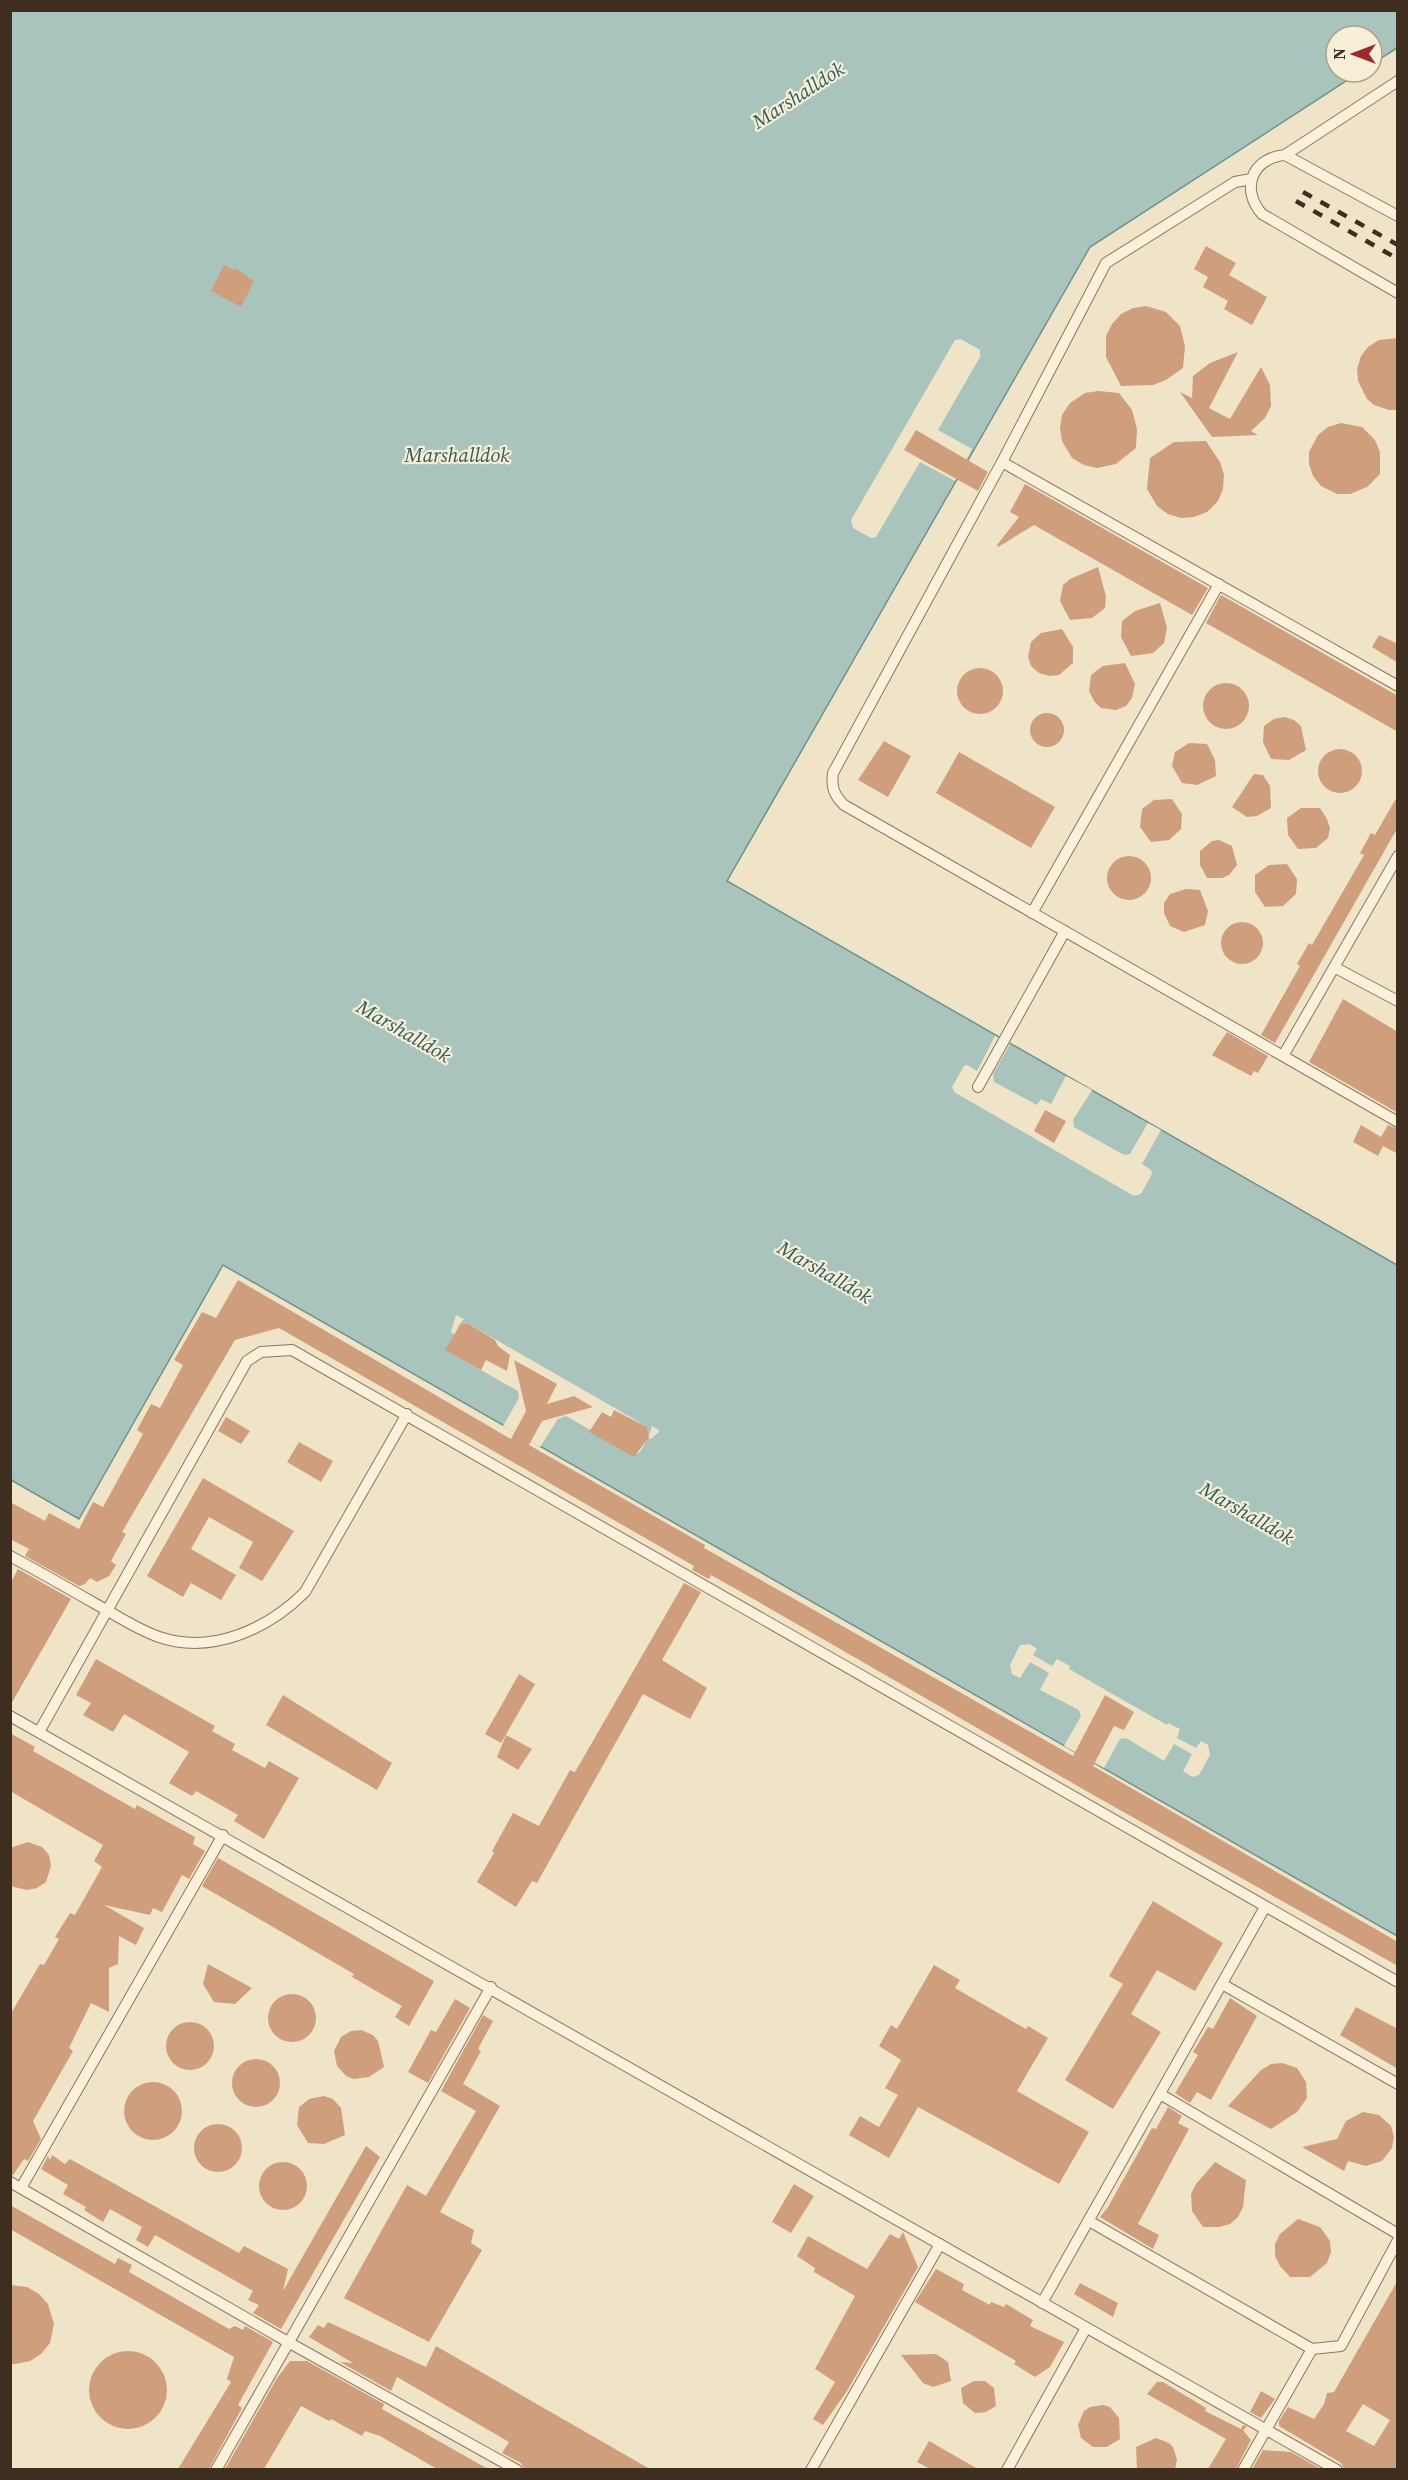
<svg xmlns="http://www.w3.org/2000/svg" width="1408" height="2480" viewBox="0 0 1408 2480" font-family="'Source Serif 4',serif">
<rect width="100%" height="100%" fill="#f0e4c8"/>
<!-- water -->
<path fill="#a9c4bc" stroke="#6f938a" stroke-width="1.5" d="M11,11h1386v37l-25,16v-28h-36v36h24l-270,175 -363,634 670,384v671l-1174,-671 -144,254 -68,-39z"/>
<!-- pier -->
<path fill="#f0e4c8" d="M961,339l19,11v7l-42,73 34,19 -17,32 -35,-19 -44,75 -5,1 -18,-10 -2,-8 104,-180z
M995,1036l15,8 -17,30 1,8 43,23 4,-6 10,5 15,-28 26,14 -19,30 1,7 50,28 6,-1 18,-31 13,7 -19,34 9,6 1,4 -11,20 -7,2 -180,-104 -2,-5 12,-21 3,-1 10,6z
M456,1315l8,4 -10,12 6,-6 7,-2 172,99 8,5 2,9 3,-10 7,4v2l-8,7 -3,-1 -8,14 -6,3 -68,-39 -8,3 -18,28 -37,-21 16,-28 -1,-7 -69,-39 -1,-6 7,-11 -4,-3z
M1030,1644l7,5 -4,6 19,11 5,-7 13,7 -1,3 54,31 44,25 1,-2 12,6 -3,9 19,10 5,-7 7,4 2,10 -11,20 -7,2 -9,-6 9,-17 -18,-10 -10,17 -38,-23 -6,1 -16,29 -40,-22 17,-30 -2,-6 -39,-20 9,-17 -19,-11 -10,16 -8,-4 -2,-9 10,-20z"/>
<!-- building -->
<path fill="#cf9f7d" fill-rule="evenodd" d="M1206,246l30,17 -7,12 38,22 -15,28 -28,-16 4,-8 -25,-14 5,-10 -14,-8z
M224,265l10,5 1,-2 19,13 -13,26 -30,-16z
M1146,306l20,6 14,14 5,20 -2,22 -17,12 -13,5 -32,1 -15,-29v-21l6,-12 9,-10 12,-6z
M1398,338v72h-9l-15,-5 -7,-6 -9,-18 -1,-12 4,-13 7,-9 11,-7z
M1238,352l-29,56 21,11 31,-52 9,18 1,21 -6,12 -14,13 7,4 -46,2 -32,-45 12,6 1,-22 17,-13z
M1098,391l21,2 13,17 5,19 -1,19 -20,16 -19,4 -13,-3 -12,-7 -10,-17 -2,-13 2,-13 8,-12 15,-10z
M1341,423l21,4 13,13 5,12v22l-13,13 -17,7h-13l-16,-8 -8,-10 -4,-12v-12l9,-17 10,-8z
M916,430l72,42 -10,19 -74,-41z
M1206,441l14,21 4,13 -1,14 -5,12 -11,11 -13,5 -13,1 -13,-4 -11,-8 -10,-17 3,-31 24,-16z
M1025,484l183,104 -16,27 -158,-90 -36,22 -1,-2 22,-28 -9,-5z
M1098,567l8,29 -1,12 -13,10 -22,2 -10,-19 3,-16 7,-6z
M1221,595l177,101v36l-192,-109z
M1160,603l7,25 -3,15 -11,10 -22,3 -10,-19 1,-16 13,-10z
M1062,629l11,18v16l-14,12 -10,1 -10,-3 -8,-7 -3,-9 3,-15 10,-9z
M1379,635l19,9v19l-26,-16z
M1125,663l10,21 -3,14 -6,8 -10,4 -15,-2 -7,-7 -5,-10 2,-16 12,-9z
M957 691a23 23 0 1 1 46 0a23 23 0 1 1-46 0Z
M1203 706a23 23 0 1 1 46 0a23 23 0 1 1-46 0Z
M1030 730a17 17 0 1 1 34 0a17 17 0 1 1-34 0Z
M1284,717l10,3 7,6 5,24 -17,10 -18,-1 -8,-17 1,-16 10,-7z
M884,741l27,15 -23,41 -30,-17z
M1189,743l18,1 8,16 1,16 -19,9 -15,-2 -10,-17 3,-14z
M1318 771a22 22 0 1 1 44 0a22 22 0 1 1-44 0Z
M959,752l96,55 -24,41 -95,-55z
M1254,774l9,1 7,11 1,22 -14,8 -10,1 -15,-10z
M1398,795v32l-123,216 -14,-8 39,-69 -3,-2 12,-21 3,2 52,-90 -4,-2 11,-20 4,2z
M1172,799l10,15 -1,15 -12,11 -18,2 -11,-15 2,-18 12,-9z
M1301,808h19l7,11 3,9 -2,10 -12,10 -18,1 -10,-14 -1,-17z
M1219,840l13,6 5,19 -8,10 -7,3h-15l-7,-13v-14l12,-10z
M1107 878a22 22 0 1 1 44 0a22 22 0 1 1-44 0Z
M1287,864l10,15 -1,15 -13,12 -18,1 -10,-15v-17l14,-10z
M1186,889l14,1 8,21 -3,14 -21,7 -14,-6 -6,-13v-10l6,-9z
M1221 943a21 21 0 1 1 42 0a21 21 0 1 1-42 0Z
M1343,999l55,33v81l-89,-51z
M1227,1032l41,24 -10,17 -4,-2 -3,5 -39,-21z
M1045,1110l21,11 -12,22 -20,-12z
M1361,1125l20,12 7,-12 10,4v25l-15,-8 -5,10 -25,-14z
M238,1280l273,159 15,-28 -12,-51 43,24 -10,20 27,-8 19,11 -51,14 -13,24 176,100 -1,3 369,208 32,-61 29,17 -10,18 -10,-4 -21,40 305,176v24l-303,-170 -345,-199 -39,-22 -2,4 -17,-9 2,-4 -415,-238 -44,12 -113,192 4,2 -15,27 5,4 -7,11 -12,6 -7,-4 -5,6 -6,2 -54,-30 4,-7 -19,-10v-37l35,19 4,-8 30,16 14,-27 10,5 40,-73 -6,-4 14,-26 9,4 23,-43 -9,-5 28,-48 14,6z
M467,1323l28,17 3,6 12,9 -3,16 -21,-11 -5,10 -36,-20 15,-25z
M614,1410l33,17 2,10 -15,20 -45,-25 13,-20 9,5z
M226,1417l24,14 -9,13 -23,-13z
M299,1442l34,19 -12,21 -34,-20z
M203,1478l91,53 -32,50 -23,-13 14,-26 -44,-25 -18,32 45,26 -15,25 -30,-17 -8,14 -36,-21z
M18,1569l53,30 -61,107v-122z
M684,1583l17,9 -39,68 45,28 -17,31 -47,-25 -106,189 -5,-2 -16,26 -39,-25 17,-29 -2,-2 21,-38 26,13 31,-56 5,2z
M96,1659l119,67 -3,5 23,13 -3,6 33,18 4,-7 30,17 -35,61 -30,-18 4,-6 -42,-24 -4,5 -23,-13 20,-31 -65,-38 -11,18 -30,-17 8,-12 -15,-8z
M519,1674l16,10 -34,59 -16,-9z
M283,1695l109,68 -15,27 -111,-65z
M10,1733l25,14 -2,4 102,58 2,-4 58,32 -2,7 12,7 -16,28 -7,-4 -20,37 -9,-4 -3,7 -46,-10 40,23 -8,17 -17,-9 -1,28 -9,4v44l-18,-9 -22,45 4,3 -40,70 8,18 -13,22 -4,-2 -11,16h-3v-160l30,-51 4,1 15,-26 -4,-2 15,-24 5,2 27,-48 -8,-6 9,-16 -93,-54z
M506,1735l26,14 -14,21 -21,-13z
M28,1842l14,5 7,8 2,11 -5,16 -9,6 -10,2 -17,-4v-38z
M218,1858l216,123 -25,45 -14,-9 7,-11 -50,-29 2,-3 -152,-88z
M1153,1901l70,42 -28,48 -38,-21 -26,44 30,18 -48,77 -48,-29 58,-96 -14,-8z
M208,1964l44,24 -17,16 -21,-2 -11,-18z
M934,1965l26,15 -5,8 71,41 2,-3 20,12 -31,53 72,41 -30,52 -141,-77 -29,51 -40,-23 11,-19 19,11 19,-32 -13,-7 16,-28 -22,-14 12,-21 6,4z
M268 2018a24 24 0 1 1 48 0a24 24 0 1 1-48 0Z
M1230,1998l27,18 -46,84 -14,-8 -7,11 -15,-10 23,-38 -5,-3 15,-25 5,2z
M455,1999l15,9 -42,75 -20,-11 23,-42 5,2z
M1356,2007l42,22v40l-58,-34z
M483,2015l10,6 -15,28 3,2 -18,33 37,22 -60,106 34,18 -3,13 11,7 -53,92 -85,-44 63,-113 19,11 50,-85 -35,-20z
M166 2046a24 24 0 1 1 48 0a24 24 0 1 1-48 0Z
M361,2030l12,5 5,6 6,26 -15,10 -16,2 -7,-3 -9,-10 -3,-15 7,-14 10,-6z
M232 2083a24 24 0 1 1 48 0a24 24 0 1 1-48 0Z
M1282,2063l15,5 9,14 1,16 -10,14 -26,17 -43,-23 33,-36 10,-6z
M124 2111a29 29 0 1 1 58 0a29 29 0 1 1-58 0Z
M324,2096l9,3 8,9 4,27 -21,9 -16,-1 -11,-18 2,-18 10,-8z
M1168,2107l14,9 -4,7 11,6 -51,95 21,11 -6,14 -53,-32 8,-10 44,-79 4,1z
M1363,2112l16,3 12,11 3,11 -2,11 -10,13 -16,5 -18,-5 -4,10 -42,-24 35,-8 9,-18z
M194 2148a24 24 0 1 1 48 0a24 24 0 1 1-48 0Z
M366,2146l14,11 -99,172 -28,-16 6,-8 -11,-5 5,-9 -98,-56 -7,12 -12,-7 6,-13 -32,-18 -7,13 -19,-12 2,-3 -23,-13 5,-9 -27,-16 7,-13 2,4 2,-5 13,9 5,-5 169,94 5,-7 44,23 -5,22z
M259 2186a24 24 0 1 1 48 0a24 24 0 1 1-48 0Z
M1215,2162l31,18 -3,27 -5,10 -8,7 -11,3h-16l-11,-16 -1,-17 5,-10z
M794,2184l20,12 -23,37 -19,-11z
M10,2205l105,59 3,-6 14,7 -3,7 100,57 6,-3 8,4 2,-4 28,16 -35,63 4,3 -33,61h-31l53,-87 -4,-3 7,-22 -224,-128z
M1298,2219l22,8 10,14 1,11 -4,11 -17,14h-20l-10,-11 -5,-10v-12l5,-10z
M903,2232l15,35 -71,124 -24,34 -10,-6 22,-37 -20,-13 40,-73 -41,-24 1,-4 -18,-12 11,-20 59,33 23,-35 9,5z
M936,2269l28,15 -2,6 28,15 1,-3 13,5 2,-3 27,16 -3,6 34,16 -14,25 -15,10 -21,-13 2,-3 -101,-59z
M1398,2280v189h-54l-3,-6 -62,-37v-5l9,-14 26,12 10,-15 3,-11 7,-1zM1363,2404l27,16 -16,26 -28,-15z
M1080,2283l38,20 -5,14 -39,-23z
M10,2285l17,2 12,7 9,10 6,20 -4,19 -9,11 -11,7 -20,4z
M328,2322l98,45 10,-21 214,123h-126l-3,-6 -19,-10 7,-11 -112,-65 -6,14 -51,-29 13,1 -44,-26 9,-12 6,3z
M89 2390a39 39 0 1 1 78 0a39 39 0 1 1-78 0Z
M936,2354l12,8 3,19 -18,6 -10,-4 -22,-28z
M290,2361h17l77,43 -2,5 106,60h-51l-57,-33 -15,-5 -3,5 -31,-17 -2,2 -28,-15 -37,63h-39l52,-91z
M974,2381h11l9,7 2,18 -10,6 -11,1 -12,-10 -2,-15z
M1157,2382h6l43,26 -1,3 36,18 2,-4 4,2 -4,3 8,10 -15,29h-28l18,-30 -79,-45z
M1261,2391l14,8 -14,19 -11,-6z
M1103,2405l7,2 9,11 1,21 -13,8h-14l-12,-9 -3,-13 6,-14 6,-4z
M1156,2438l13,5 4,4 4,13 -2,9h-38l-1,-22z
M929,2441l49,28h-48l-13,-7z
M1263,2450l28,2 30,17h-69z"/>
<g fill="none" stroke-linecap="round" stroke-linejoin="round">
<!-- service casing -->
<g stroke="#8d765c" stroke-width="12">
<path id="service" d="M1285,155l113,-74
M1251,179l-16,3 -129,81 -104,199 396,224
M1398,216l-113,-61c-33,3 -45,34 -23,59l136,79
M1002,462l-169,311c-2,14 1,22 11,32l439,251
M1398,856l-115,200 115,66
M1032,913l187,-329
M1334,967l64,34
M978,1087l87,-156
M10,1556c28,15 56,31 84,47 22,12 42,26 65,34 53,18 109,-8 146,-45l102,-178
M10,1716l1327,754
M39,1732l208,-371 14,-9 31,-2 1106,632
M1222,1984l176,100
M1160,2094l238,140
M10,2182l278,160 229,128
M21,2188l202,-353
M1089,2221l223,128 29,-3 57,-106
M1042,2303l223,-396
M216,2470l275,-483
M811,2470l129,-226
M1007,2470l79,-142
M1243,2470l69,-121"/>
</g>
<!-- service -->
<use href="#service" stroke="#faf1dc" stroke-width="10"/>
<!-- rail -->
<path stroke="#3d2e20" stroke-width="4.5" stroke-dasharray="10 10" stroke-linecap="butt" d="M1303,192l95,53
M1296,201l102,58"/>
</g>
<g text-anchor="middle" stroke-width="4.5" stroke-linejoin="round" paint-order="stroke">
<!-- water labels -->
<g font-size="20" font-style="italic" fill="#2f5d5a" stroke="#f7eed8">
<text transform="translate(798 95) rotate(-33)" y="7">Marshalldok</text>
<text x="457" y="462">Marshalldok</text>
<text transform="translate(404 1031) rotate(30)" y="7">Marshalldok</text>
<text transform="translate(825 1272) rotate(30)" y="7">Marshalldok</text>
<text transform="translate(1247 1513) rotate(30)" y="7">Marshalldok</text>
</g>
</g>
<!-- border -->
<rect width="1408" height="2480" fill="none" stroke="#3d2e20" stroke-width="24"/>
<!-- north arrow -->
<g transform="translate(1354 54) rotate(270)"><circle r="28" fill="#f7eed8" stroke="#ada18e" stroke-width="1.5"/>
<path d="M0-4.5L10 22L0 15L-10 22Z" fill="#9e2a2b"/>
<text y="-9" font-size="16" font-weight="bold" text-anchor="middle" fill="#3d2e20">N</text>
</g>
</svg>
